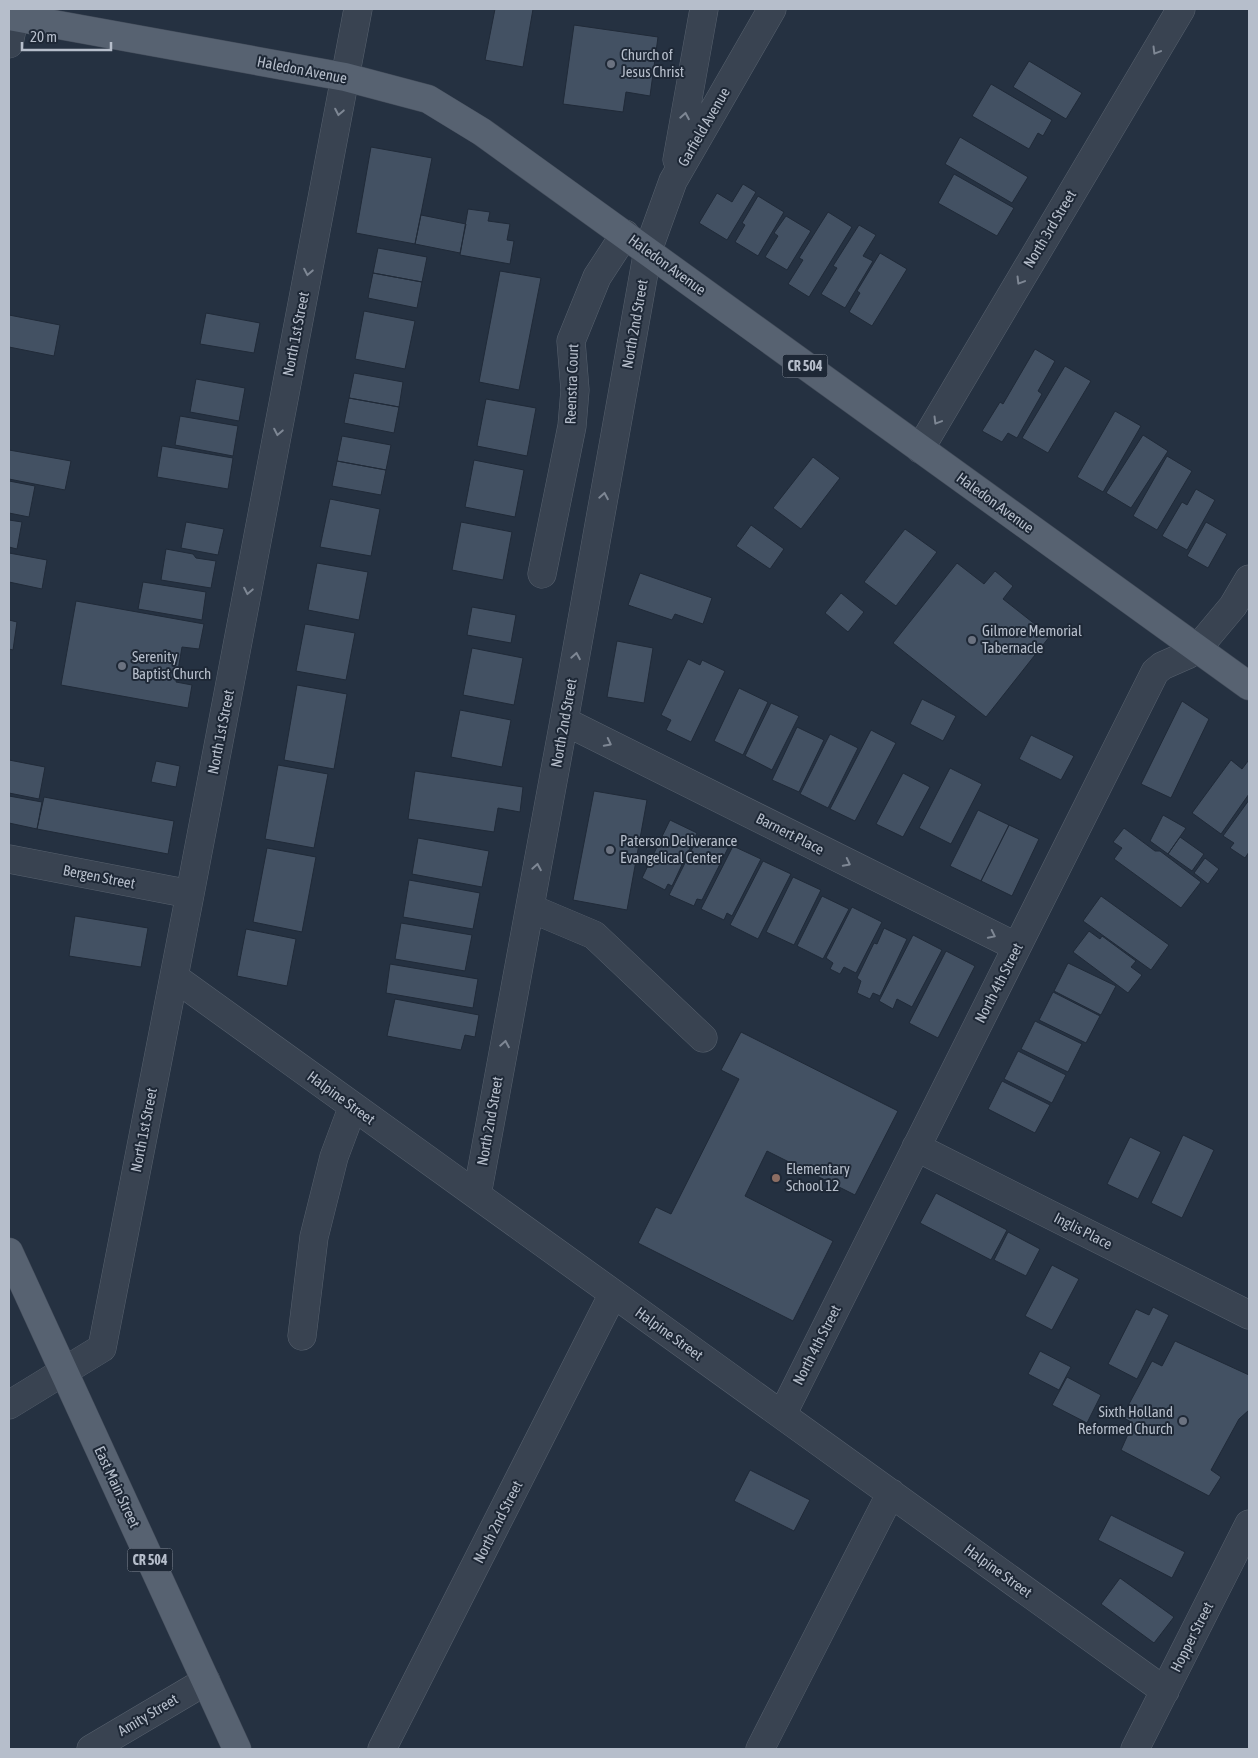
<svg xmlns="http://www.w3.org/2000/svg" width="1258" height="1758" viewBox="0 0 1258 1758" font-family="'Asap Condensed',sans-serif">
<rect width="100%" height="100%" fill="#253141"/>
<!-- building -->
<path fill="#435163" stroke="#202a38" d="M495,9h38l-10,58 -38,-7z
M574,25l84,12 -8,59 -24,-4 -3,20 -60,-8z
M1029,61l53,32 -16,26 -53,-32z
M991,84l61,36 -9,16 -5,-3 -9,16 -57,-33z
M960,137l68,40 -16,26 -67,-39z
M371,147l61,11 -17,86 -59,-11z
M954,174l60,34 -17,28 -59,-33z
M743,184l13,8 -29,48 -28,-17 18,-30 15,9z
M758,196l26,16 -26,44 -23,-14 10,-17 -3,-2z
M468,209l22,3 -2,9 22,3 -3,16 7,1 -4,23 -50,-9z
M828,212l24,15 -43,70 -21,-13 15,-24 -4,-2z
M421,215l45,9 -6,29 -45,-9z
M786,216l25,15 -24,39 -22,-13 13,-21 -4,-3z
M859,225l17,10 -13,21 10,5 -28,47 -24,-14 16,-26 -4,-2z
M378,248l49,9 -5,25 -49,-9z
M880,253l27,16 -35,57 -23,-14 11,-19 -3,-2z
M500,271l41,7 -22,112 -40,-8z
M373,273l49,9 -5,26 -49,-10z
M364,311l51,10 -10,48 -50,-10z
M206,313l54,10 -6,30 -54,-9z
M9,315l51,10 -6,31 -45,-9z
M1035,349l20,12 -17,30 4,3 -25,44 -9,-5 -6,9 -20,-11 18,-29 3,2z
M1065,366l26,15 -43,72 -26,-15z
M354,373l49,9 -4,25 -50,-9z
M196,379l49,9 -6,33 -49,-9z
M349,398l50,9 -5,26 -50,-10z
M486,399l50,9 -9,48 -50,-10z
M1115,411l26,15 -38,66 -26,-15z
M180,416l58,10 -5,30 -58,-11z
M1143,435l25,16 -37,57 -25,-15z
M342,436l49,9 -5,25 -49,-9z
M162,446l71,12 -5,31 -71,-12z
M9,450l62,11 -6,29 -56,-11z
M1167,456l25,15 -35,59 -24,-14z
M813,457l27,21 -39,51 -28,-21z
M474,460l50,10 -9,47 -50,-10z
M337,461l49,9 -5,25 -49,-9z
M9,481l26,5 -6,31 -20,-4z
M1196,489l19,11 -28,50 -25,-14 20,-34 5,3z
M330,499l50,10 -9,47 -51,-9z
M9,520l13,2 -5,27 -8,-2z
M186,522l38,7 -6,26 -37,-7z
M461,522l51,10 -9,48 -51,-10z
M1206,522l21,12 -19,34 -21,-12z
M751,525l33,24 -14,20 -34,-23z
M905,529l32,23 -41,54 -32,-24z
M166,549l27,5 3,4 20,3 -5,27 -50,-8z
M9,553l38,7 -5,29 -33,-7z
M317,563l51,9 -9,48 -51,-10z
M957,563l27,21 11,-13 18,15 -10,13 47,37 -64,81 -93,-74z
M640,573l72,25 -9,26 -28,-10 -3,6 -44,-15z
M143,582l63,10 -4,28 -64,-11z
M841,593l23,19 -16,20 -23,-19z
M76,601l128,23 -5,25 -17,-2 -6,35 16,3 -4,23 -127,-23z
M472,607l44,8 -5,28 -44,-8z
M9,620l8,2 -4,28 -4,-1z
M305,624l50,9 -9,47 -50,-9z
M617,641l36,7 -9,55 -37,-6z
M472,648l51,10 -9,47 -51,-10z
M688,659l12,6 2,-5 23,11 -34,71 -25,-12 5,-10 -10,-5z
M297,685l50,9 -13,75 -50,-9z
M739,688l29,14 -25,53 -29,-14z
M922,699l34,17 -13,25 -33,-17z
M1182,701l27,18 -38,79 -30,-14z
M771,703l28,13 -27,54 -27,-14z
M460,710l51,10 -9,47 -51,-10z
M797,727l27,13 -25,52 -27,-12z
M871,730l25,13 -41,78 -25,-12z
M830,734l28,14 -30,60 -28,-14z
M1031,735l43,21 -13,24 -42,-21z
M9,760l36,7 -6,32 -30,-6z
M1231,760l11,9 6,-8 1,1v32l-28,40 -29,-21z
M156,761l24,5 -4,21 -25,-5z
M278,765l50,9 -14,74 -49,-9z
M950,768l32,16 -31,60 -32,-16z
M415,771l108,16 -3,25 -22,-4 -4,24 -86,-13z
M903,773l27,14 -27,50 -27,-13z
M594,791l53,9 -20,110 -54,-10z
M9,796l33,6 -5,27 -28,-6z
M44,797l130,24 -6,33 -131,-25z
M1249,800v52l-4,6 -15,-10 4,-5 -11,-7z
M978,810l31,15 -28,56 -31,-15z
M1163,815l23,13 -18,26 -18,-13z
M670,820l27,13 -25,53 -4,-2 -3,6 -23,-12z
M1009,825l30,14 -27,57 -31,-15z
M1124,828l31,23h5l41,31 -20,26 -67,-49 8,-11 -9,-6z
M699,835l29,13 -26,52 -5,-1 -3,7 -25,-11z
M1180,837l24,17 -12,17 -24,-17z
M418,838l71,13 -7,36 -70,-13z
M733,846l28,13 -29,57 -5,-3 -3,7 -23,-11z
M267,848l49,9 -14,75 -49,-10z
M1205,858l14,11 -11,15 -14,-11z
M763,861l28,13 -33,65 -28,-14z
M793,877l28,13 -27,55 -28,-13z
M409,880l71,13 -7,36 -70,-12z
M822,896l27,13 -26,50 -26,-13z
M1101,896l68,49 -18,25 -68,-49z
M852,907l30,15 -26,51 -12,-6 -4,7 -10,-5 3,-6 -7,-5z
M75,916l73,12 -7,39 -72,-11z
M401,923l71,12 -7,36 -70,-12z
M884,928l23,11 -27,57 -7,-3 -3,6 -13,-6 4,-12 -4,-3 17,-35 3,1z
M246,929l50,10 -9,47 -50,-10z
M1089,931l11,8 2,-3 34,25 -5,6 11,8 -14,18 -55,-41z
M913,935l29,15 -30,57 -15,-8 -4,10 -14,-8z
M946,951l29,15 -37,72 -29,-15z
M1068,963l48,23 -15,29 -47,-24z
M390,964l88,15 -5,29 -87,-15z
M1053,992l47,24 -14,27 -47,-23z
M395,999l84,16 -4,22 -10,-2 -4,15 -74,-14z
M1035,1021l47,23 -14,28 -47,-23z
M741,1032l157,79 -43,84 -88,-44 -22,45 88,45 -40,80 -155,-78 18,-36 15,7 68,-135 -18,-9z
M1018,1051l48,24 -14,28 -48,-24z
M1002,1081l48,24 -15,28 -47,-24z
M1183,1135l31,15 -32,68 -31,-15z
M1130,1137l31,15 -23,47 -31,-15z
M936,1193l71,37 -16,30 -71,-37z
M1008,1232l32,17 -14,27 -32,-16z
M1052,1265l27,14 -27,51 -27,-14z
M1153,1307l16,8 -32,64 -29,-15 28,-55 13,6z
M1175,1341l74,34v35l-10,9 -28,51 10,7 -12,19 -88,-46 12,-27 -11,-6 30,-56 10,5z
M1040,1351l31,16 -12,23 -31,-16z
M1067,1377l34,18 -14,28 -35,-18z
M750,1470l60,30 -16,31 -60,-30z
M1111,1515l74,37 -13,26 -74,-38z
M1120,1578l54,39 -20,26 -53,-39z"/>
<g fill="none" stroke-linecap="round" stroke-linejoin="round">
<!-- minor casing -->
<g stroke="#57616e" stroke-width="29">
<path id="minor" d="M9,44l7,-35
M677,160l27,-151
M920,449l261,-440
M542,574l30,-148 3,-36 -4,-49 26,-64 28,-43
M564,721l453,226
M9,859l181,35
M530,908l64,27 109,103
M174,977l991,714
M916,1147l333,168
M477,1195l87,-474 84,-471 25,-69 99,-172
M302,1336l12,-99 20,-80 19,-51
M9,1405l93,-57 88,-454 168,-885
M782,1415l373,-743 7,-6 25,-11 10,-6 36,-43 16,-27
M91,1749l115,-68
M382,1749l231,-455
M760,1749l131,-256
M1135,1749l114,-225"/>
</g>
<!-- major casing -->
<g stroke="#434c5a" stroke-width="29">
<path id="major" d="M9,16l336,61 83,22 54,33 767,554
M9,1252l228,497"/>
</g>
<!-- minor -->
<use href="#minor" stroke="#394351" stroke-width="28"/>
<!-- major -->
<use href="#major" stroke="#576271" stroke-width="28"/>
</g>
<!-- one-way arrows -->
<defs><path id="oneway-chevron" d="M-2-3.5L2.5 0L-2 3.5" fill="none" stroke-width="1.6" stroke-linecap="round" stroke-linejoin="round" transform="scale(1.25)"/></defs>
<g stroke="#7e8794">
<use href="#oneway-chevron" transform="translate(1156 51) rotate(121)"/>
<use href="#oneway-chevron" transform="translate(339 112) rotate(101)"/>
<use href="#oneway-chevron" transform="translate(685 116) rotate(-80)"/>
<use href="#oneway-chevron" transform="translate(308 272) rotate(101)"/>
<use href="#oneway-chevron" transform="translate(1020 281) rotate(121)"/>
<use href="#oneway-chevron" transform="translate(937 421) rotate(121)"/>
<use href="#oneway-chevron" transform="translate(278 432) rotate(101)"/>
<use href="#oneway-chevron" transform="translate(604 496) rotate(-80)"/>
<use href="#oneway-chevron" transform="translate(248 591) rotate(101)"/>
<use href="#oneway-chevron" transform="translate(576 656) rotate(-80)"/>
<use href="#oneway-chevron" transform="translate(608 743) rotate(27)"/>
<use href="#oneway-chevron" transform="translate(847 863) rotate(27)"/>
<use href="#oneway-chevron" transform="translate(537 867) rotate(-80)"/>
<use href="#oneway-chevron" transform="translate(992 935) rotate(26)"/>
<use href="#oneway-chevron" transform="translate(505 1044) rotate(-80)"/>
</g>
<!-- markers -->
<g fill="#6b7280" stroke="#1e2836" stroke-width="2">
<circle cx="611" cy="64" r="5"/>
<circle cx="972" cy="640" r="5"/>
<circle cx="122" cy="666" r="5"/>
<circle cx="610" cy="850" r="5"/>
<circle cx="1183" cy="1421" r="5"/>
</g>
<circle fill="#8d6e63" stroke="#1e2836" stroke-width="2" cx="776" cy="1178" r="5"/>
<g text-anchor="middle" stroke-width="4" stroke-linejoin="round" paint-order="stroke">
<!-- shield labels -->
<g fill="#1e2836" stroke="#88919e" stroke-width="1">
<rect x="782.5" y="354.5" width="45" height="23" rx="4"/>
<rect x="127.5" y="1548.5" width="45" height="23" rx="4"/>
</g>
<g font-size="14" font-weight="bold" fill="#b6becb">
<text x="805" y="371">CR 504</text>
<text x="150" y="1565">CR 504</text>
</g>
<!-- poi labels -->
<g font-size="15" fill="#b6becb" stroke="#1e2836" text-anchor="start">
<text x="621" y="60">Church of<tspan x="621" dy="17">Jesus Christ</tspan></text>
<text x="982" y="636">Gilmore Memorial<tspan x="982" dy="17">Tabernacle</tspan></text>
<text x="132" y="662">Serenity<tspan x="132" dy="17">Baptist Church</tspan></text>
<text x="620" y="846">Paterson Deliverance<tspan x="620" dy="17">Evangelical Center</tspan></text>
<text x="786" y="1174">Elementary<tspan x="786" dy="17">School 12</tspan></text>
<text x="1173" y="1417" text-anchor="end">Sixth Holland<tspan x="1173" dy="17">Reformed Church</tspan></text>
</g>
<!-- street labels -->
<g font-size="15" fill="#b6becb" stroke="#1e2836">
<text transform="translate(302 70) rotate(11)" y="5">Haledon Avenue</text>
<text transform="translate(704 127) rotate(-60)" y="5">Garfield Avenue</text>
<text transform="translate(1050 229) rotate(-59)" y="5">North 3rd Street</text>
<text transform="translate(667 265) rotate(36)" y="5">Haledon Avenue</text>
<text transform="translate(635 324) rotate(-80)" y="5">North 2nd Street</text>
<text transform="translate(296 334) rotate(-79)" y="5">North 1st Street</text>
<text transform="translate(572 384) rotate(-88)" y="5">Reenstra Court</text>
<text transform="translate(995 503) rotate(36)" y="5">Haledon Avenue</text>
<text transform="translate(564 723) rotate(-80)" y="5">North 2nd Street</text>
<text transform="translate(221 732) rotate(-79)" y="5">North 1st Street</text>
<text transform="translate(790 834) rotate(27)" y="5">Barnert Place</text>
<text transform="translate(99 877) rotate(11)" y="5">Bergen Street</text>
<text transform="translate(999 983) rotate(-63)" y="5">North 4th Street</text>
<text transform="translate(341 1098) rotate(36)" y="5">Halpine Street</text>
<text transform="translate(490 1121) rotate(-80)" y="5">North 2nd Street</text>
<text transform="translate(144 1130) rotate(-79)" y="5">North 1st Street</text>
<text transform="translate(1083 1231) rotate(27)" y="5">Inglis Place</text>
<text transform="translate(669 1334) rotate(36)" y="5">Halpine Street</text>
<text transform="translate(817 1345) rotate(-63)" y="5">North 4th Street</text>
<text transform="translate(117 1487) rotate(65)" y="5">East Main Street</text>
<text transform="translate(498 1522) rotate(-63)" y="5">North 2nd Street</text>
<text transform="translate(998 1571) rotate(36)" y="5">Halpine Street</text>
<text transform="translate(1192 1637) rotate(-63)" y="5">Hopper Street</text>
<text transform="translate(148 1715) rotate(-31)" y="5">Amity Street</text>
</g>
</g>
<!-- border -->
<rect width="1258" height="1758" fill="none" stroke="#b6becb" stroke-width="20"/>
<!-- scale -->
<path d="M22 42v8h89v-8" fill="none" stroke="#b6becb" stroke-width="2.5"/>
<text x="30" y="42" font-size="15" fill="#b6becb" stroke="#1e2836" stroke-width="4" paint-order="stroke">20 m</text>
</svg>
